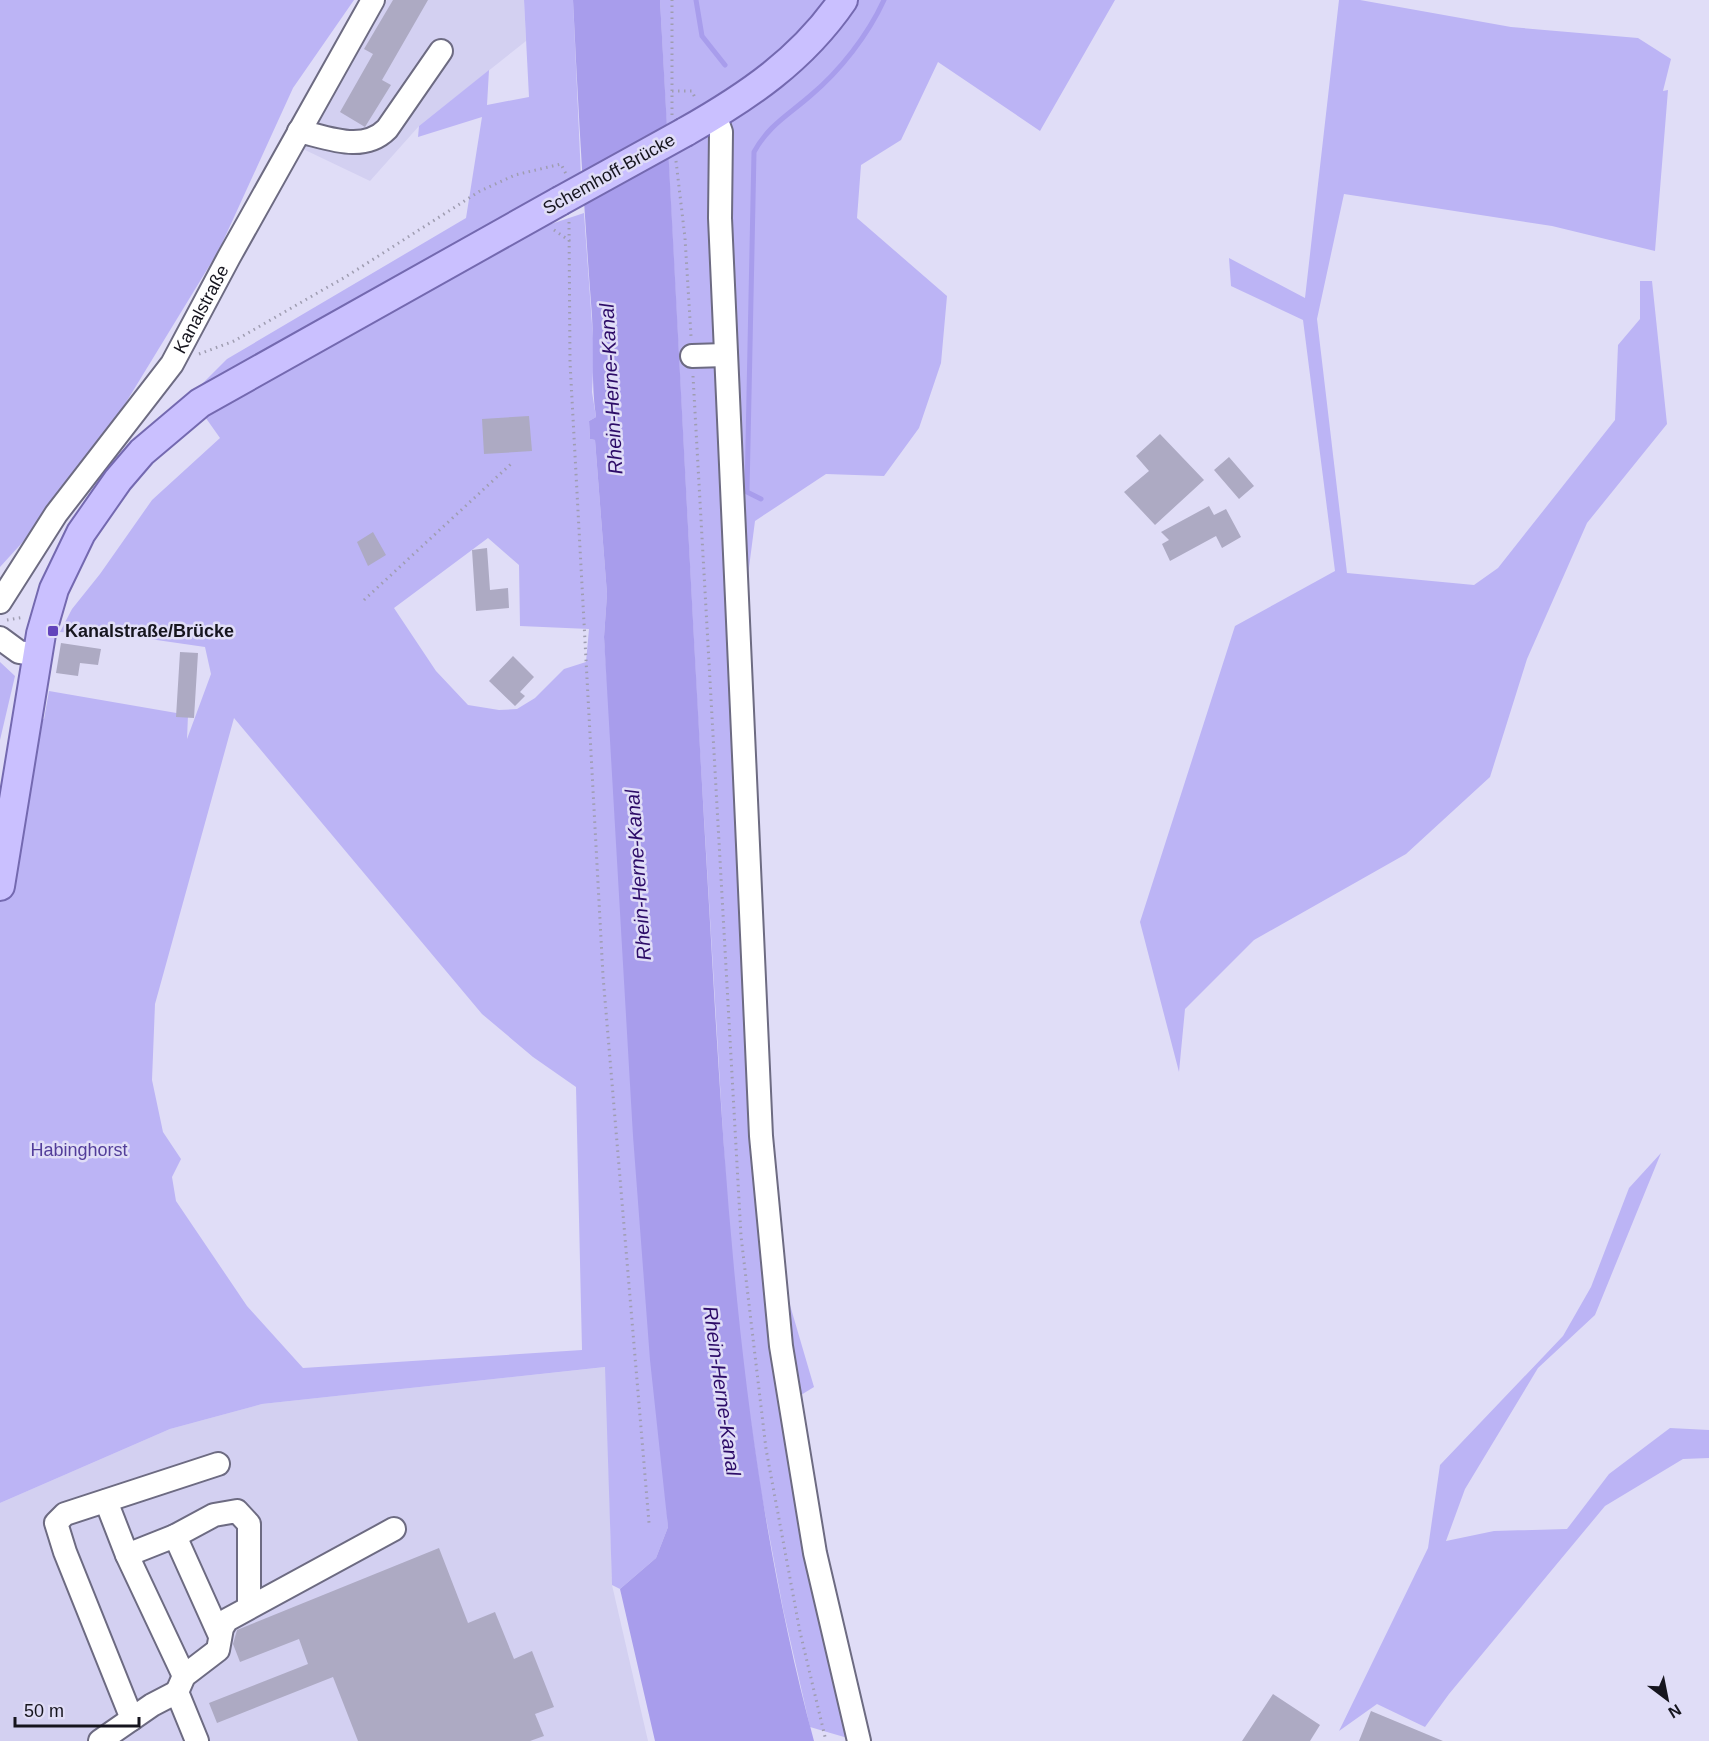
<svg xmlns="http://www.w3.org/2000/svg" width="1709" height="1741" viewBox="0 0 1709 1741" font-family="Arial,sans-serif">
<rect width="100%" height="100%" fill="#e0ddf7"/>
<!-- built -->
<path fill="#d3d0f1" d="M387,0h137l2,41 -107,85 -49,55 -67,-32z
M606,1367l6,218 36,156h-648v-238l170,-74 92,-25z"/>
<!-- green -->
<path fill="#bcb4f5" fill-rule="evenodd" d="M0,0h354l-61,88 -74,162 -108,177 -80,106 -31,34z
M524,0h49l8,177 -383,211 29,-29 239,-141 16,-101 -64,20 1,-11 70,-56 -2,35 42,-8z
M660,0h165l-37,46 -78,55 5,14 137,-115h263l-75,131 -102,-69 -37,78 -40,25 -4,53 90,78 -6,67 -22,65 -35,48 -58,-2 -71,47 -8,62 -2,171 35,517 34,116 -31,19 68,333 -41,-12 -27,-118 -23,-123 -20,-139 -10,-96 -32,-533z
M1339,0h21l151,27 127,11 33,21 -8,32 5,-1 -13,161 -103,-25 -208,-32 -27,125 30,254 127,12 24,-17 117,-148 3,-75 22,-26v-38h12l15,143 -80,99 -60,136 -37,118 -84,77 -152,86 -69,69 -6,63 -39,-150 95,-296 100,-55 -32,-251 -72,-34 -2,-28 76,40z
M584,213l10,139 -2,40 4,25 -7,4 1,18 5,1 12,154 -3,43 64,890 -12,31 -36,31 -8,-4 -7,-218 -343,37 -92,25 -170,74v-688l38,-97 6,1 5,-28 139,24 -1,24 24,-65 -6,-27 -69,-10 -76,-5 12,-23 28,-35 52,-74 68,-62 -17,-24 327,-183zM488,538l31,27 1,61 69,3 -3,33 -22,7 -29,29 -18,11 -18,1 -31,-5 -32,-34 -42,-63zM234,718l248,296 51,43 43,30 6,263 -279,18 -56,-62 -71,-105 -4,-24 9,-18 -18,-27 -11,-52 3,-76z
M0,662l15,14 -15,64z
M1661,1153l-66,162 -57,53 -73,121 -19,52 48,-10 73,-2 42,-55 61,-46 39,2v28l-26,1 -78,47 -156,188 -24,33 -48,-23 -38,27 89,-183 12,-83 123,-129 28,-49 38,-99z"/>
<!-- water -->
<path fill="#a89dec" d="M573,0h87c17,302 31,603 49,905 16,281 31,562 105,836h-159l-35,-152 36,-31 12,-31 -18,-167 -17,-224 -29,-499 3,-43 -12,-154 -5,-1 -1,-18 7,-4c-5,-33 -2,-67 -4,-101 -8,-105 -14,-210 -19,-316z"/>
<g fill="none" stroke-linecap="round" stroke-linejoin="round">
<!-- stream -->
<path stroke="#a89dec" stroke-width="5" d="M696,0l6,36 23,29
M761,499l-14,-7 7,-340c15,-27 33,-36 56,-56 30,-25 58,-61 74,-96"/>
</g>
<!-- building -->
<path fill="#adaac3" d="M393,0h35l-46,80 9,5 -26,42 -25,-15 33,-58 -9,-5z
M529,416l3,35 -48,3 -2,-35z
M1160,434l44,46 -49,45 -31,-33 25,-21 -13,-15z
M1229,457l25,29 -15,13 -25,-29z
M1209,506l5,9 12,-6 15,28 -19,11 -6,-12 -46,25 -8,-17 7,-4 -8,-8z
M373,532l13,23 -18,11 -11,-24z
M487,548l3,42 18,-2 1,20 -33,3 -4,-61z
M61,643l40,6 -3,16 -18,-2 -2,13 -22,-3z
M180,652l18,1 -4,65 -18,-1z
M513,656l21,21 -14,15 5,4 -10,10 -26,-25z
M439,1548l29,75 27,-11 19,47 18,-8 22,56 -19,7 9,22 -14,5h-172l-25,-64 -116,46 -8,-20 99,-39 -9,-25 -59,23 -7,-18 4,-14z
M1273,1694l47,31 -10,16h-68z
M1371,1711l72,30h-84z"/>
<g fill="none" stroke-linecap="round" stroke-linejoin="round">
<!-- minor casing -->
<g stroke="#6d6b82" stroke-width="26">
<g id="minor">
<path d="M715,115l6,17 -1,86 41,918 20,210 34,207 44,188"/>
<path d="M299,131c30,7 64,22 88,-2l54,-78"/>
<path d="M692,356l34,-1"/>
<path id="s1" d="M0,602l56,-88 116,-150 57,-107 144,-257"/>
<path d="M0,638l19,14 19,3"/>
<path d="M106,1501l21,54 57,121"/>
<path d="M175,1536l39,-21 23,-4 12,13v82"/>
<path d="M127,1555l48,-19 45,100"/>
<path d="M177,1692l7,-16 34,-26 4,-22 5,-8 167,-91"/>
<path d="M132,1719l-67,-167 -9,-29 9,-9 153,-50"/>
<path d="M100,1741l52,-36 25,-13 20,49"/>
</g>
</g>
<!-- major casing -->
<g stroke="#7469b0" stroke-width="32">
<path id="major" d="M685,132c62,-35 117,-72 158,-132
M0,886l41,-252 13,-45 27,-56 37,-53 24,-28 58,-49 360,-202"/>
</g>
<!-- path -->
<path stroke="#9f9db1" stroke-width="3" stroke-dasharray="1.5 4.5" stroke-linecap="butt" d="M672,91h20l4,9
M672,115v-115
M676,161l9,77 6,98
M569,222l1,140 33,614 46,547
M554,230l16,11
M199,354l35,-13 113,-65 133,-85 35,-16 46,-11 5,10
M693,376l48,860 25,213 34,183 26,109
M364,600l148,-137
M7,620l17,-3"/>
<!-- minor -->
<use href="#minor" stroke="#fff" stroke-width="22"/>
<!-- major -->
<use href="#major" stroke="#cac0ff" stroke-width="28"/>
<!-- major-bridge casing -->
<g stroke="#7469b0" stroke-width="32" stroke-linecap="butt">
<path id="major-bridge" d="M560,201l125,-69"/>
</g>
<!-- major-bridge -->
<use href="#major-bridge" stroke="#cac0ff" stroke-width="28"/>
</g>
<!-- markers -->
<rect fill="#6243bb" stroke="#e0ddf7" stroke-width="2" x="47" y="625" width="12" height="12" rx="3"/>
<g text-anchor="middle" stroke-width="5" stroke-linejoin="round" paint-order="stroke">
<!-- street labels -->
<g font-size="18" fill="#16151e" stroke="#e0ddf7">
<text transform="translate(609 174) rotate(-29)" y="6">Schemhoff-Brücke</text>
<text dy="6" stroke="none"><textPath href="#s1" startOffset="356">Kanalstraße</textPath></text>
</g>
<!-- poi labels -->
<g font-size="18" font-weight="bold" fill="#16151e" stroke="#e0ddf7" text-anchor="start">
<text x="65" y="637">Kanalstraße/Brücke</text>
</g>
<!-- park labels -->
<g font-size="18" fill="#523d99" stroke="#e0ddf7">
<text x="79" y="1156">Habinghorst</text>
</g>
<!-- water labels -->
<g font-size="20" font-style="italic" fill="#2d0c68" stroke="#e0ddf7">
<text transform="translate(611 389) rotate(-93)" y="7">Rhein-Herne-Kanal</text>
<text transform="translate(638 875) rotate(-94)" y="7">Rhein-Herne-Kanal</text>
<text transform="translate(722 1391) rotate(82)" y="7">Rhein-Herne-Kanal</text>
</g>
</g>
<!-- north arrow -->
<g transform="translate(1667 1699) rotate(148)" stroke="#e0ddf7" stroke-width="4.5" paint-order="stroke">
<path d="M0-4.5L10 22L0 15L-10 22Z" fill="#16151e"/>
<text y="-9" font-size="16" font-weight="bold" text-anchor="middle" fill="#16151e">N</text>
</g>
<!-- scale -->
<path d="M15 1717v9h124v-9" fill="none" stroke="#16151e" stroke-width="3"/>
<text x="24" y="1717" font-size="18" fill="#16151e" stroke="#e0ddf7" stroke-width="4.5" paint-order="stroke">50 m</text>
</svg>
